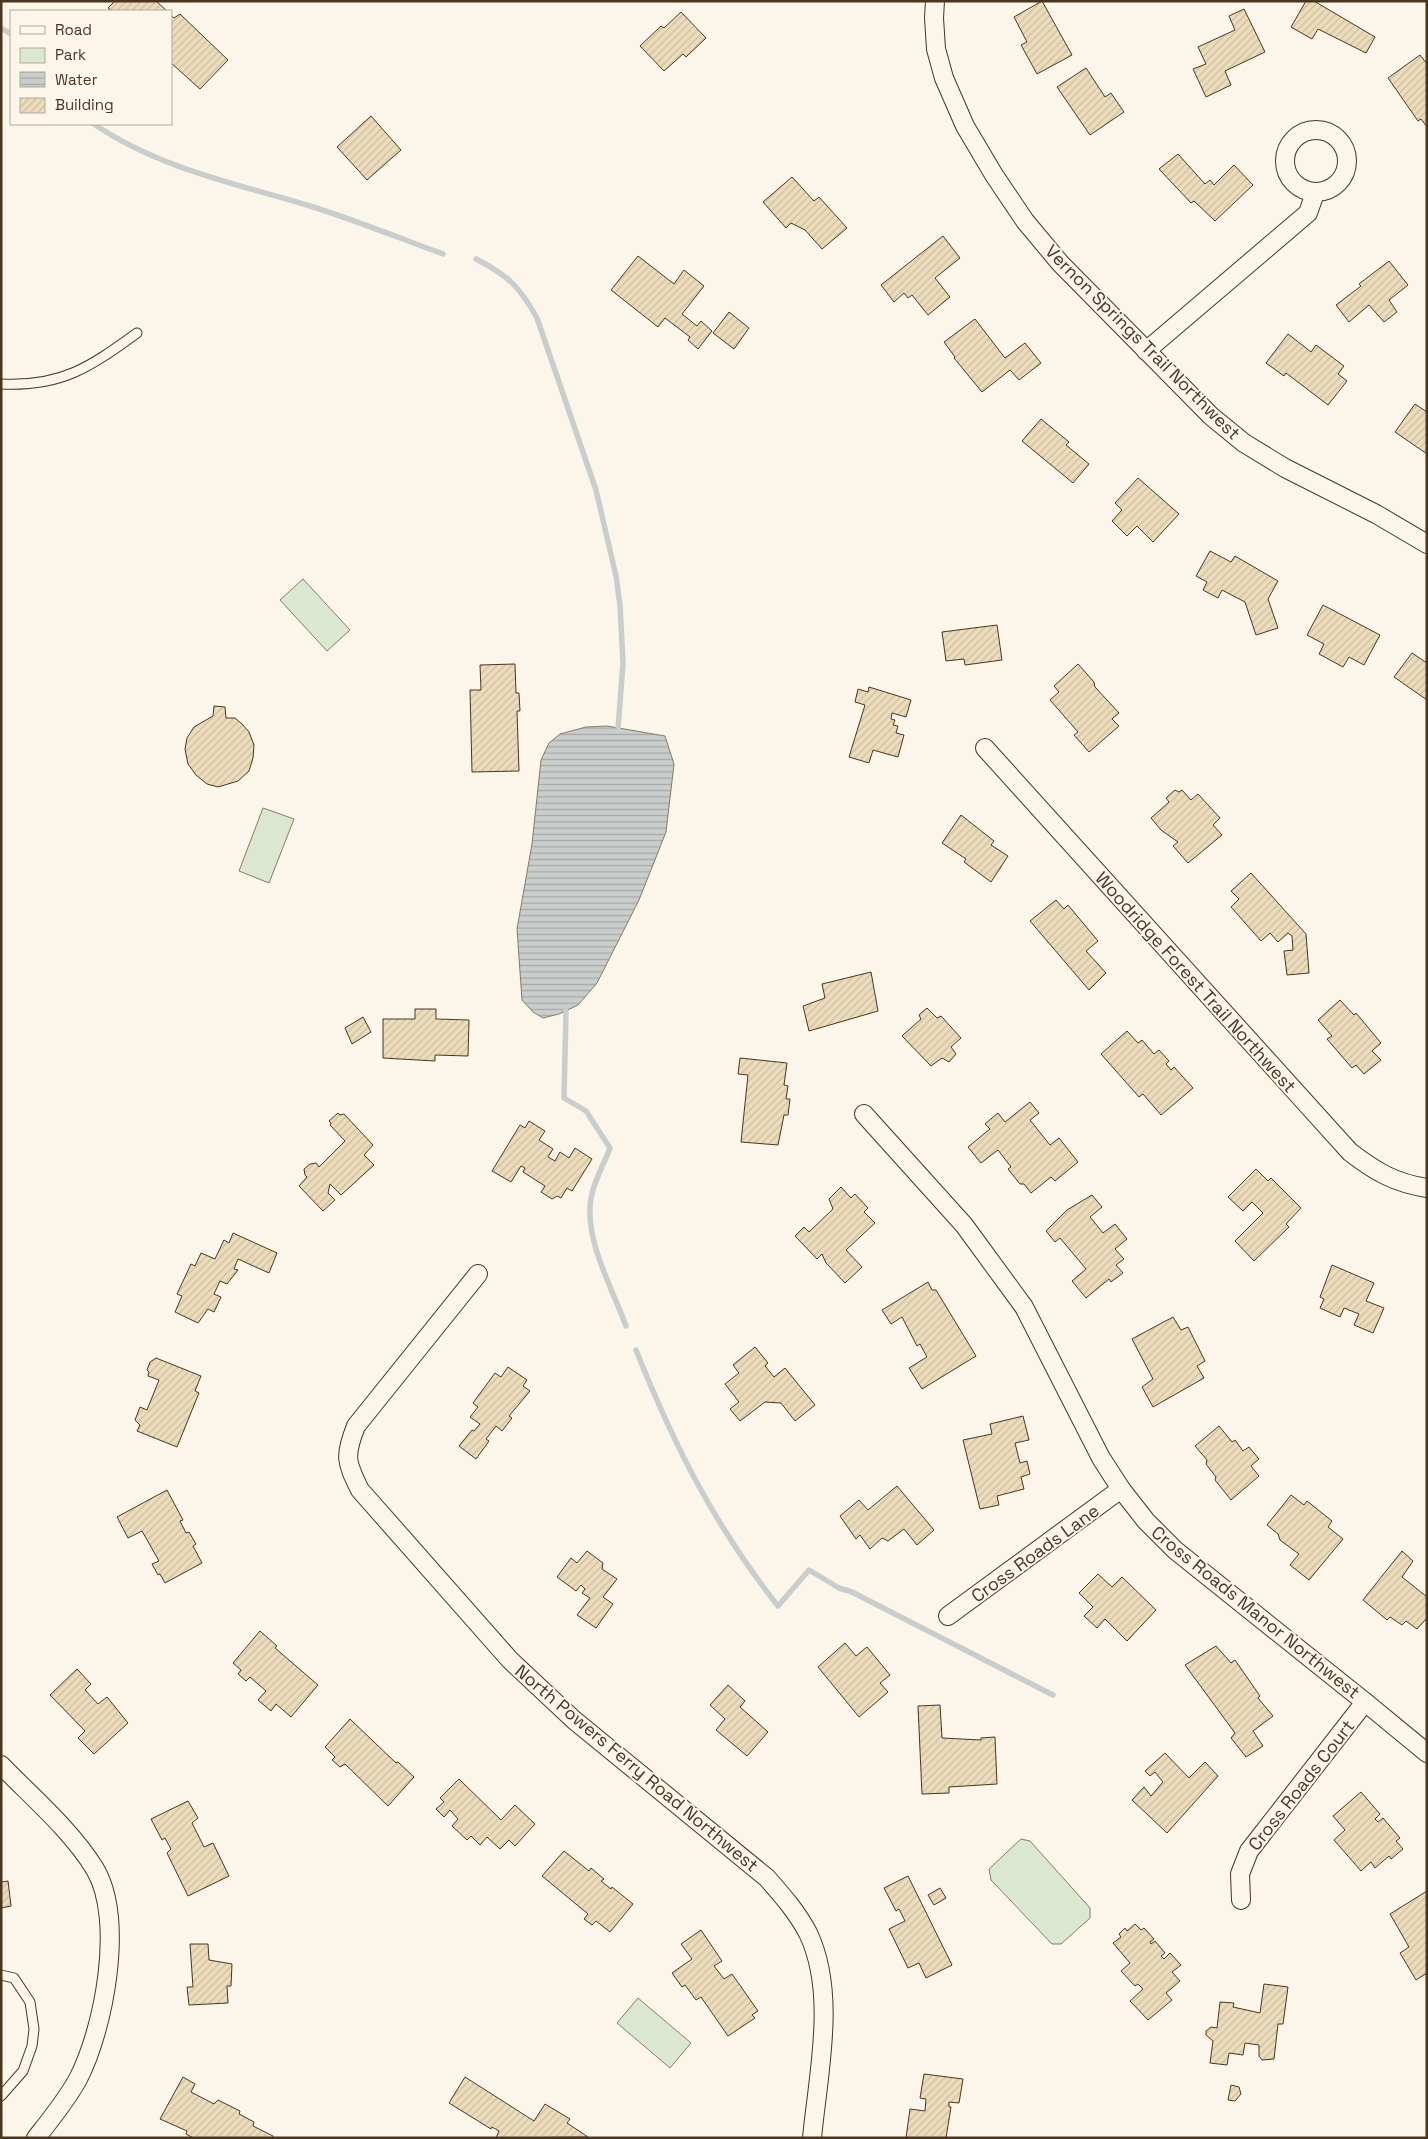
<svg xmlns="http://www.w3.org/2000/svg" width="1428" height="2139" font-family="'Space Grotesk',sans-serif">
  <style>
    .park { fill: #dce7d0; stroke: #887966 }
    .water { fill: url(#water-rules); stroke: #887966 }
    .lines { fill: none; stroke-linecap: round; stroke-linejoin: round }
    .stream { stroke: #c9cecd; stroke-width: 5.5 }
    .building { fill: url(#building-hatch); stroke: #4a3520 }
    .lane-casing { stroke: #4a3520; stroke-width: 11 }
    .street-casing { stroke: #4a3520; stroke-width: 20 }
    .lane { stroke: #fbf6e9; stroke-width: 9 }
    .street { stroke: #fbf6e9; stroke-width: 18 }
    .labels { text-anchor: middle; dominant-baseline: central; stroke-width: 4; stroke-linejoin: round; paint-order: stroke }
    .street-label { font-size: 18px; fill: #4a3520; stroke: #fbf6e9 }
  </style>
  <defs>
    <pattern id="water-rules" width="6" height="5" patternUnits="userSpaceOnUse" patternTransform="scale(1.25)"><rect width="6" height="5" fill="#c9cecd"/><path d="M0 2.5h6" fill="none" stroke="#a5a8a6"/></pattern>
    <pattern id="building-hatch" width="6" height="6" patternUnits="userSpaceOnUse" patternTransform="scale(1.25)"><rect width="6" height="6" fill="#ecdcbc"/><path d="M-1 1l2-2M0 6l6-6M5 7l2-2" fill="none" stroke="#ccbda1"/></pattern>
  </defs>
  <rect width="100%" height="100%" fill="#fbf6e9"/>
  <g class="park">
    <path d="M303 579 350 630 327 651 280 600Z"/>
    <path d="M263 808 294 819 269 883 239 871Z"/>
    <path d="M1021 1839 1030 1841 1090 1908V1918L1061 1944H1052L991 1880 989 1869Z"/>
    <path d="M638 1998 691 2043 670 2068 617 2023Z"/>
  </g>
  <path class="water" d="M607 726 665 736 674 764 666 832 639 900 597 983 578 1005 559 1014 543 1018 533 1012 522 1000 517 929 532 844 541 760 549 743 560 734 586 727Z"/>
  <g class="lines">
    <g class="stream">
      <path d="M1 28 11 34"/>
      <path d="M94 124C158 168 237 184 310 206 355 220 399 238 443 254"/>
      <path d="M476 259C509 276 519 286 537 318L596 490 616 576 620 605 623 663 618 729"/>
      <path d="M566 1011 564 1098 586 1111 610 1148C604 1164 594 1181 591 1198 584 1240 612 1287 626 1326"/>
      <path d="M636 1350C674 1445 714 1525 778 1606L809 1570 839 1588 852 1592 1053 1695"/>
    </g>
  </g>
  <g class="building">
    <path d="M115 1H156L167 11H112L108 8Z"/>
    <path d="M1042 1 1072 55 1037 74 1021 45 1027 42 1014 17Z"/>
    <path d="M1306 1H1314L1375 37 1366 53 1318 29 1312 39 1291 27Z"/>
    <path d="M1244 9 1265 52 1225 71 1231 85 1206 97 1193 69 1206 64 1198 47 1235 30 1229 16Z"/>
    <path d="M681 12 706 38 686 57 683 54 664 71 640 46 661 26 664 28Z"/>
    <path d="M180 14 228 60 200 89 171 63V15L174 18Z"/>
    <path d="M1420 55 1427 64V127L1421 119 1418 121 1388 78Z"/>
    <path d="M1086 68 1105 97 1111 93 1124 112 1090 135 1057 87Z"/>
    <path d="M371 116 401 150 367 180 337 147Z"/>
    <path d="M1178 154 1205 184 1210 180 1214 185 1234 165 1253 185 1215 221 1194 201 1191 203 1159 169Z"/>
    <path d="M792 177 814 201 819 197 847 228 822 249 805 230 791 223 786 228 763 202Z"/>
    <path d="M943 236 960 258 935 278 950 297 928 315 912 295 908 298 904 293 894 302 881 285Z"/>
    <path d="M638 256 674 284 684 270 704 286 682 314 697 326 701 321 712 331 698 349 688 340 690 337 665 318 658 327 611 290Z"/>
    <path d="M1389 261 1408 285 1389 300 1397 312 1384 322 1369 305 1349 322 1336 305 1361 286 1359 284Z"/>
    <path d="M729 312 749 328 734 349 713 333Z"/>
    <path d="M975 319 1005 358 1025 343 1041 363 1019 380 1010 370 982 392 954 358 955 357 944 342Z"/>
    <path d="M1288 334 1311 352 1316 345 1344 366 1338 374 1347 381 1328 405 1286 373 1284 376 1266 363Z"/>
    <path d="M1415 404 1427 412V454L1395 432Z"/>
    <path d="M1041 419 1069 442 1066 445 1089 464 1073 483 1022 441Z"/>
    <path d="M1138 478 1179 514 1153 542 1137 526 1127 536 1112 521 1122 510 1115 503Z"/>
    <path d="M1210 551 1231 562 1235 556 1278 581 1268 599 1278 628 1256 635 1245 602 1222 590 1218 598 1203 590 1207 582 1196 576Z"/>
    <path d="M1323 605 1380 635 1364 665 1349 657 1343 667 1319 654 1324 644 1307 635Z"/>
    <path d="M997 625 1002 660 965 665 964 659 946 661 942 632Z"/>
    <path d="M1412 653 1427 663V700L1394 677Z"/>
    <path d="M515 664 516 693H519L520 711H517L519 771 472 772 470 690H481L480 665Z"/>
    <path d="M1078 664 1094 682 1095 687 1119 713 1112 719 1119 726 1089 752 1074 735 1078 732 1050 700 1059 692 1054 686Z"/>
    <path d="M869 687 911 700 906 717 892 713 891 719 895 720 893 725 898 726 896 733 904 735 898 757 873 750 869 763 849 757 865 705 855 702 858 689 868 692Z"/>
    <path d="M214 706 225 707 226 718H235L242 724 249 732 254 745 253 758 249 771 238 781 218 787 207 784 196 775 188 764 185 749 187 738 194 727 213 716Z"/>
    <path d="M1175 790 1179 792 1182 790 1191 800 1198 794 1220 818 1213 825 1222 835 1188 863 1173 846 1178 842 1161 830 1151 818 1169 802 1166 798Z"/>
    <path d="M961 815 994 841 991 845 1008 856 991 882 964 862 966 859 942 843Z"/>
    <path d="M1251 873 1306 934 1309 973 1287 975 1284 951 1293 950 1292 936 1288 933 1278 942 1270 933 1261 941 1231 907 1239 899 1231 891Z"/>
    <path d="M1056 900 1064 909 1068 905 1098 941 1086 951 1106 973 1089 990 1030 921Z"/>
    <path d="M871 972 878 1011 809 1031 803 1006 825 998 822 984Z"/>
    <path d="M1340 1000 1354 1015 1356 1013 1381 1043 1372 1051 1381 1060 1364 1074 1356 1065 1352 1068 1327 1039 1332 1036 1318 1020Z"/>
    <path d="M927 1008 937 1018 941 1016 961 1038 951 1047 956 1054 949 1062 942 1058 931 1066 902 1036 921 1019 919 1015Z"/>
    <path d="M415 1009H436V1019L469 1020 468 1056 435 1055V1061L383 1058V1019H415Z"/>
    <path d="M363 1017 371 1032 352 1044 345 1028Z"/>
    <path d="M1127 1031 1138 1043 1142 1040 1154 1054 1159 1050 1169 1061 1166 1064 1171 1070 1174 1067 1193 1088 1161 1115 1143 1094 1139 1097 1101 1054Z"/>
    <path d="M740 1058 787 1063 784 1085 788 1086 786 1099H790L788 1115H784L778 1145 741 1142 748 1075 738 1074Z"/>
    <path d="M1030 1102 1039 1113 1030 1120 1050 1145 1059 1138 1078 1162 1055 1181 1051 1177 1031 1193 1024 1184H1020L1008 1169 1011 1167 998 1150 981 1163 968 1147 990 1129 985 1124 998 1113 1005 1122Z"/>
    <path d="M338 1113 340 1115 344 1114 373 1145 364 1155 374 1165 341 1195 330 1184 328 1193 335 1200 323 1211 299 1186 307 1177 305 1175 304 1169 310 1164 316 1163 319 1167 345 1141 330 1125 331 1123 329 1121Z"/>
    <path d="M529 1121 545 1131 539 1140 553 1149 548 1157 555 1161 560 1152 569 1158 575 1148 592 1159 572 1191 567 1188 561 1198 557 1196 552 1199 541 1192 545 1186 523 1172 525 1168 521 1166 511 1182 492 1171 520 1125 525 1128Z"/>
    <path d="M1256 1169 1268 1181 1271 1178 1301 1208 1286 1224 1289 1227 1254 1261 1235 1241 1263 1213 1252 1202 1243 1211 1228 1197Z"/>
    <path d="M841 1187 851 1198 855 1194 868 1208 864 1212 875 1223 846 1250 862 1267 845 1283 826 1263 822 1254 817 1259 795 1236 804 1227 809 1232 833 1209 829 1199Z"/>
    <path d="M1092 1195 1102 1207 1090 1217 1103 1233 1115 1224 1127 1239 1115 1249 1124 1259 1116 1265 1123 1273 1111 1282 1109 1279 1086 1298 1072 1281 1086 1269 1060 1238 1055 1242 1046 1231 1067 1210Z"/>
    <path d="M233 1233 277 1253 269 1273 238 1259 234 1269 238 1270 227 1284 220 1281 214 1294 221 1297 214 1312 208 1309 198 1323 175 1312 182 1296 177 1294 191 1264 195 1266 201 1253 215 1259 224 1240 229 1243Z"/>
    <path d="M1332 1265 1374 1283 1366 1301 1384 1308 1373 1333 1354 1325 1359 1314 1344 1308 1340 1317 1320 1308 1324 1299 1320 1297Z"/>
    <path d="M928 1282 932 1290H936L976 1356 922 1389 909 1368 927 1357 920 1344 917 1346 902 1317 891 1324 882 1310Z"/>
    <path d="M1173 1317 1181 1330 1188 1327 1205 1361 1197 1366 1204 1378 1153 1407 1142 1387 1153 1379 1132 1339Z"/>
    <path d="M755 1347 768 1363 765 1366 774 1377 785 1368 815 1405 795 1421 781 1403 765 1402 740 1421 730 1409 739 1402 725 1384 739 1373 733 1365Z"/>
    <path d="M156 1358 201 1376 195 1391 199 1393 177 1447 137 1431 140 1425 135 1420 140 1407 147 1410 159 1380 148 1376 149 1372 147 1370 150 1362Z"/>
    <path d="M508 1367 527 1380 523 1386 530 1391 509 1416 512 1418 502 1431 496 1426 486 1439 489 1441 476 1459 459 1446 472 1430 474 1431 480 1424 470 1417 478 1407 473 1403 495 1373 501 1377Z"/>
    <path d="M1023 1416 1029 1440 1015 1443 1020 1463 1027 1461 1030 1474 1021 1477 1024 1489 997 1496 999 1505 980 1509 963 1440 992 1434 990 1424Z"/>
    <path d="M1219 1426 1232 1442 1235 1440 1243 1451 1249 1447 1259 1459 1251 1466 1259 1476 1231 1500 1215 1480 1216 1477 1206 1464 1207 1460 1195 1446Z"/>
    <path d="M897 1486 934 1530 917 1545 904 1529 888 1541 882 1538 870 1549 860 1535 856 1539 840 1516 859 1500 868 1510Z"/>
    <path d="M167 1490 183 1520 180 1521 186 1533 189 1532 196 1544 193 1546 202 1563 165 1583 160 1574 158 1575 152 1564 159 1561 142 1531 128 1538 117 1517Z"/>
    <path d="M1291 1495 1304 1505 1307 1501 1332 1521 1328 1527 1343 1539 1309 1580 1290 1565 1299 1554 1280 1540 1278 1534 1267 1525Z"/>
    <path d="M587 1551 603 1563 602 1569 617 1579 603 1597 613 1604 596 1628 577 1615 590 1598 582 1593 585 1589 581 1585 576 1591 557 1577 571 1558 577 1563Z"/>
    <path d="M1402 1551 1413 1561 1402 1577 1427 1597V1618L1417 1629 1406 1621 1402 1625 1390 1617 1387 1620 1363 1600Z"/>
    <path d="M1098 1574 1112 1587 1122 1577 1156 1610 1127 1641 1105 1619 1097 1628 1084 1616 1093 1607 1079 1593Z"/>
    <path d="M260 1631 277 1646 275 1648 318 1685 291 1717 276 1704 271 1711 258 1700 266 1691 250 1677 246 1681 238 1674 241 1670 233 1663Z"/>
    <path d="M845 1643 856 1656 867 1647 890 1675 880 1683 888 1692 859 1717 818 1667Z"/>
    <path d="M1216 1646 1231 1663 1235 1660 1260 1696 1258 1698 1273 1716 1253 1731 1263 1746 1246 1757 1231 1738 1235 1733 1185 1665Z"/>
    <path d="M77 1669 91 1684 85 1690 98 1704 107 1697 128 1723 94 1754 78 1738 85 1731 50 1695Z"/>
    <path d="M728 1685 745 1701 740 1707 768 1732 747 1756 716 1730 725 1719 710 1705Z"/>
    <path d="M940 1705 942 1738 981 1740V1738L995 1737 997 1784 949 1787V1793L922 1794 918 1706Z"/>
    <path d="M350 1719 396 1763 398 1762 414 1777 388 1806 345 1764 340 1767 332 1760 335 1757 325 1747Z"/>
    <path d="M1165 1753 1189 1778 1205 1762 1218 1776 1167 1833 1132 1800 1144 1787 1151 1796 1163 1782 1155 1772 1150 1776 1145 1771Z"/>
    <path d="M459 1779 501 1820 515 1805 535 1824 515 1846 509 1840 500 1849 487 1837 480 1845 471 1836 467 1840 452 1826 458 1819 450 1810 444 1817 436 1809 444 1802 440 1798Z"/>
    <path d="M1361 1792 1380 1814 1375 1819 1378 1822 1383 1818 1400 1838 1396 1841 1403 1849 1391 1859 1389 1856 1375 1868 1371 1862 1361 1871 1334 1840 1345 1830 1333 1816Z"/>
    <path d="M188 1801 198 1818 192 1823 204 1847 213 1843 229 1876 188 1896 167 1853 171 1849 165 1838 162 1840 151 1819Z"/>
    <path d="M564 1851 589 1871 591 1868 604 1879 601 1881 611 1889 612 1887 633 1904 610 1932 596 1921 592 1925 584 1919 588 1914 542 1876Z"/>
    <path d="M908 1876 952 1965 926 1978 919 1963 908 1968 889 1929 905 1921 899 1909 896 1911 884 1888Z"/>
    <path d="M8 1881 11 1906 1 1908V1882Z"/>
    <path d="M940 1888 946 1898 934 1905 928 1895Z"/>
    <path d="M1427 1891V1973L1416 1980 1400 1953 1409 1947 1390 1914Z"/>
    <path d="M1135 1924 1141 1930 1144 1928 1154 1939 1150 1942 1151 1944 1155 1941 1165 1953 1161 1956 1164 1959 1170 1953 1181 1965 1172 1972 1180 1981 1166 1993 1172 2000 1148 2020 1130 2001 1143 1989 1138 1984 1135 1986 1121 1971 1130 1963 1113 1943 1121 1937 1119 1934 1125 1928 1127 1931Z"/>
    <path d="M701 1930 722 1961 714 1966 724 1979 732 1974 758 2011 752 2015 755 2018 728 2036 701 1997 696 2000 685 1985 682 1987 672 1973 692 1959 681 1944Z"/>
    <path d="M190 1944H208L209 1960 232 1964 231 1986H227L228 2003 189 2005 187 1987H193Z"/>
    <path d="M1264 1984 1288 1987 1283 2024H1278L1274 2059 1262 2060 1259 2056V2045L1245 2043 1243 2055 1229 2053 1227 2065 1210 2063 1213 2041 1206 2035V2031L1211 2027 1217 2028 1220 2002 1234 2003 1233 2007 1260 2013Z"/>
    <path d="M924 2074 963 2079 959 2103 949 2102V2107H951L946 2138H906L910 2109 925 2111 926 2099 920 2098Z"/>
    <path d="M183 2077 195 2084 191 2092 214 2104 218 2100 240 2111 239 2114 254 2122 253 2126 273 2136 272 2138H193L186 2134 187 2131 160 2119Z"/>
    <path d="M465 2077 534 2121 545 2104 570 2119 567 2123 588 2137 496 2138 499 2131 492 2127 491 2129 449 2103Z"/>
    <path d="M1231 2085 1239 2087 1241 2094 1235 2101 1228 2100Z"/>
  </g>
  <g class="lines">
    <g class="lane-casing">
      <g id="lane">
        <path d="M1 384C62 387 90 367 137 333"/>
        <path d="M1 1975 14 1978 30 2002 34 2029 32 2046 23 2071 1 2096"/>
      </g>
    </g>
    <g class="street-casing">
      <g id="street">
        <path d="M935 1 934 18 936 49 944 78 965 126 994 175 1025 221 1060 263 1211 416 1244 443 1285 468 1376 514 1427 544"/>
        <circle cx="1316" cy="161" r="31"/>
        <path d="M1146 351 1308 213 1315 193"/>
        <path d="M985 748 1350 1152C1376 1172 1395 1183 1427 1188"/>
        <path d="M864 1114 964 1225 1024 1307 1101 1458 1121 1489 1146 1521 1175 1550 1365 1702 1427 1753"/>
        <path d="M478 1274 356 1426C344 1456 346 1462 360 1490L510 1660 574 1720 767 1878C782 1895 797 1912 808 1933 837 1993 818 2074 812 2138"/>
        <path d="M948 1616 1121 1489"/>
        <path d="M1 1765C32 1797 72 1831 95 1869 125 1920 104 2029 78 2079 66 2101 51 2119 36 2138"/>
        <path d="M1241 1900 1240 1874 1249 1851 1365 1702"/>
      </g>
    </g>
    <use href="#lane" class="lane"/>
    <use href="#street" class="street"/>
  </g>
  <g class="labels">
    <g class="street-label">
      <text transform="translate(1143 342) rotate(45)">Vernon Springs Trail Northwest</text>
      <text transform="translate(1196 982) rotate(48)">Woodridge Forest Trail Northwest</text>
      <text transform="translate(1035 1553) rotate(-36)">Cross Roads Lane</text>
      <text transform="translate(1256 1612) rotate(39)">Cross Roads Manor Northwest</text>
      <text transform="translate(637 1768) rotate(40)">North Powers Ferry Road Northwest</text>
      <text transform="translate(1301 1785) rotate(-52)">Cross Roads Court</text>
    </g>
  </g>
  <rect width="1428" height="2139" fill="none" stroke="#4a3520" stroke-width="5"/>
  <rect x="10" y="10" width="162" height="115" fill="#fbf6e9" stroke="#b4a999"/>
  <rect x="20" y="26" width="25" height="8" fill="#fbf6e9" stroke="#b4a999"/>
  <text x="55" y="35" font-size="15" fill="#4a3520">Road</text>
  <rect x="20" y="48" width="25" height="15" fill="#dce7d0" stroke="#b4a999"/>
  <text x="55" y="60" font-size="15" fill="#4a3520">Park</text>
  <rect x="20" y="72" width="25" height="15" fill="url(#water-rules)" stroke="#b4a999"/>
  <text x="55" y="85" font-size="15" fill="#4a3520">Water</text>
  <rect x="20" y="98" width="25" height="15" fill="url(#building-hatch)" stroke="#b4a999"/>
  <text x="55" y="110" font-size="15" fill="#4a3520">Building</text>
</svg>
